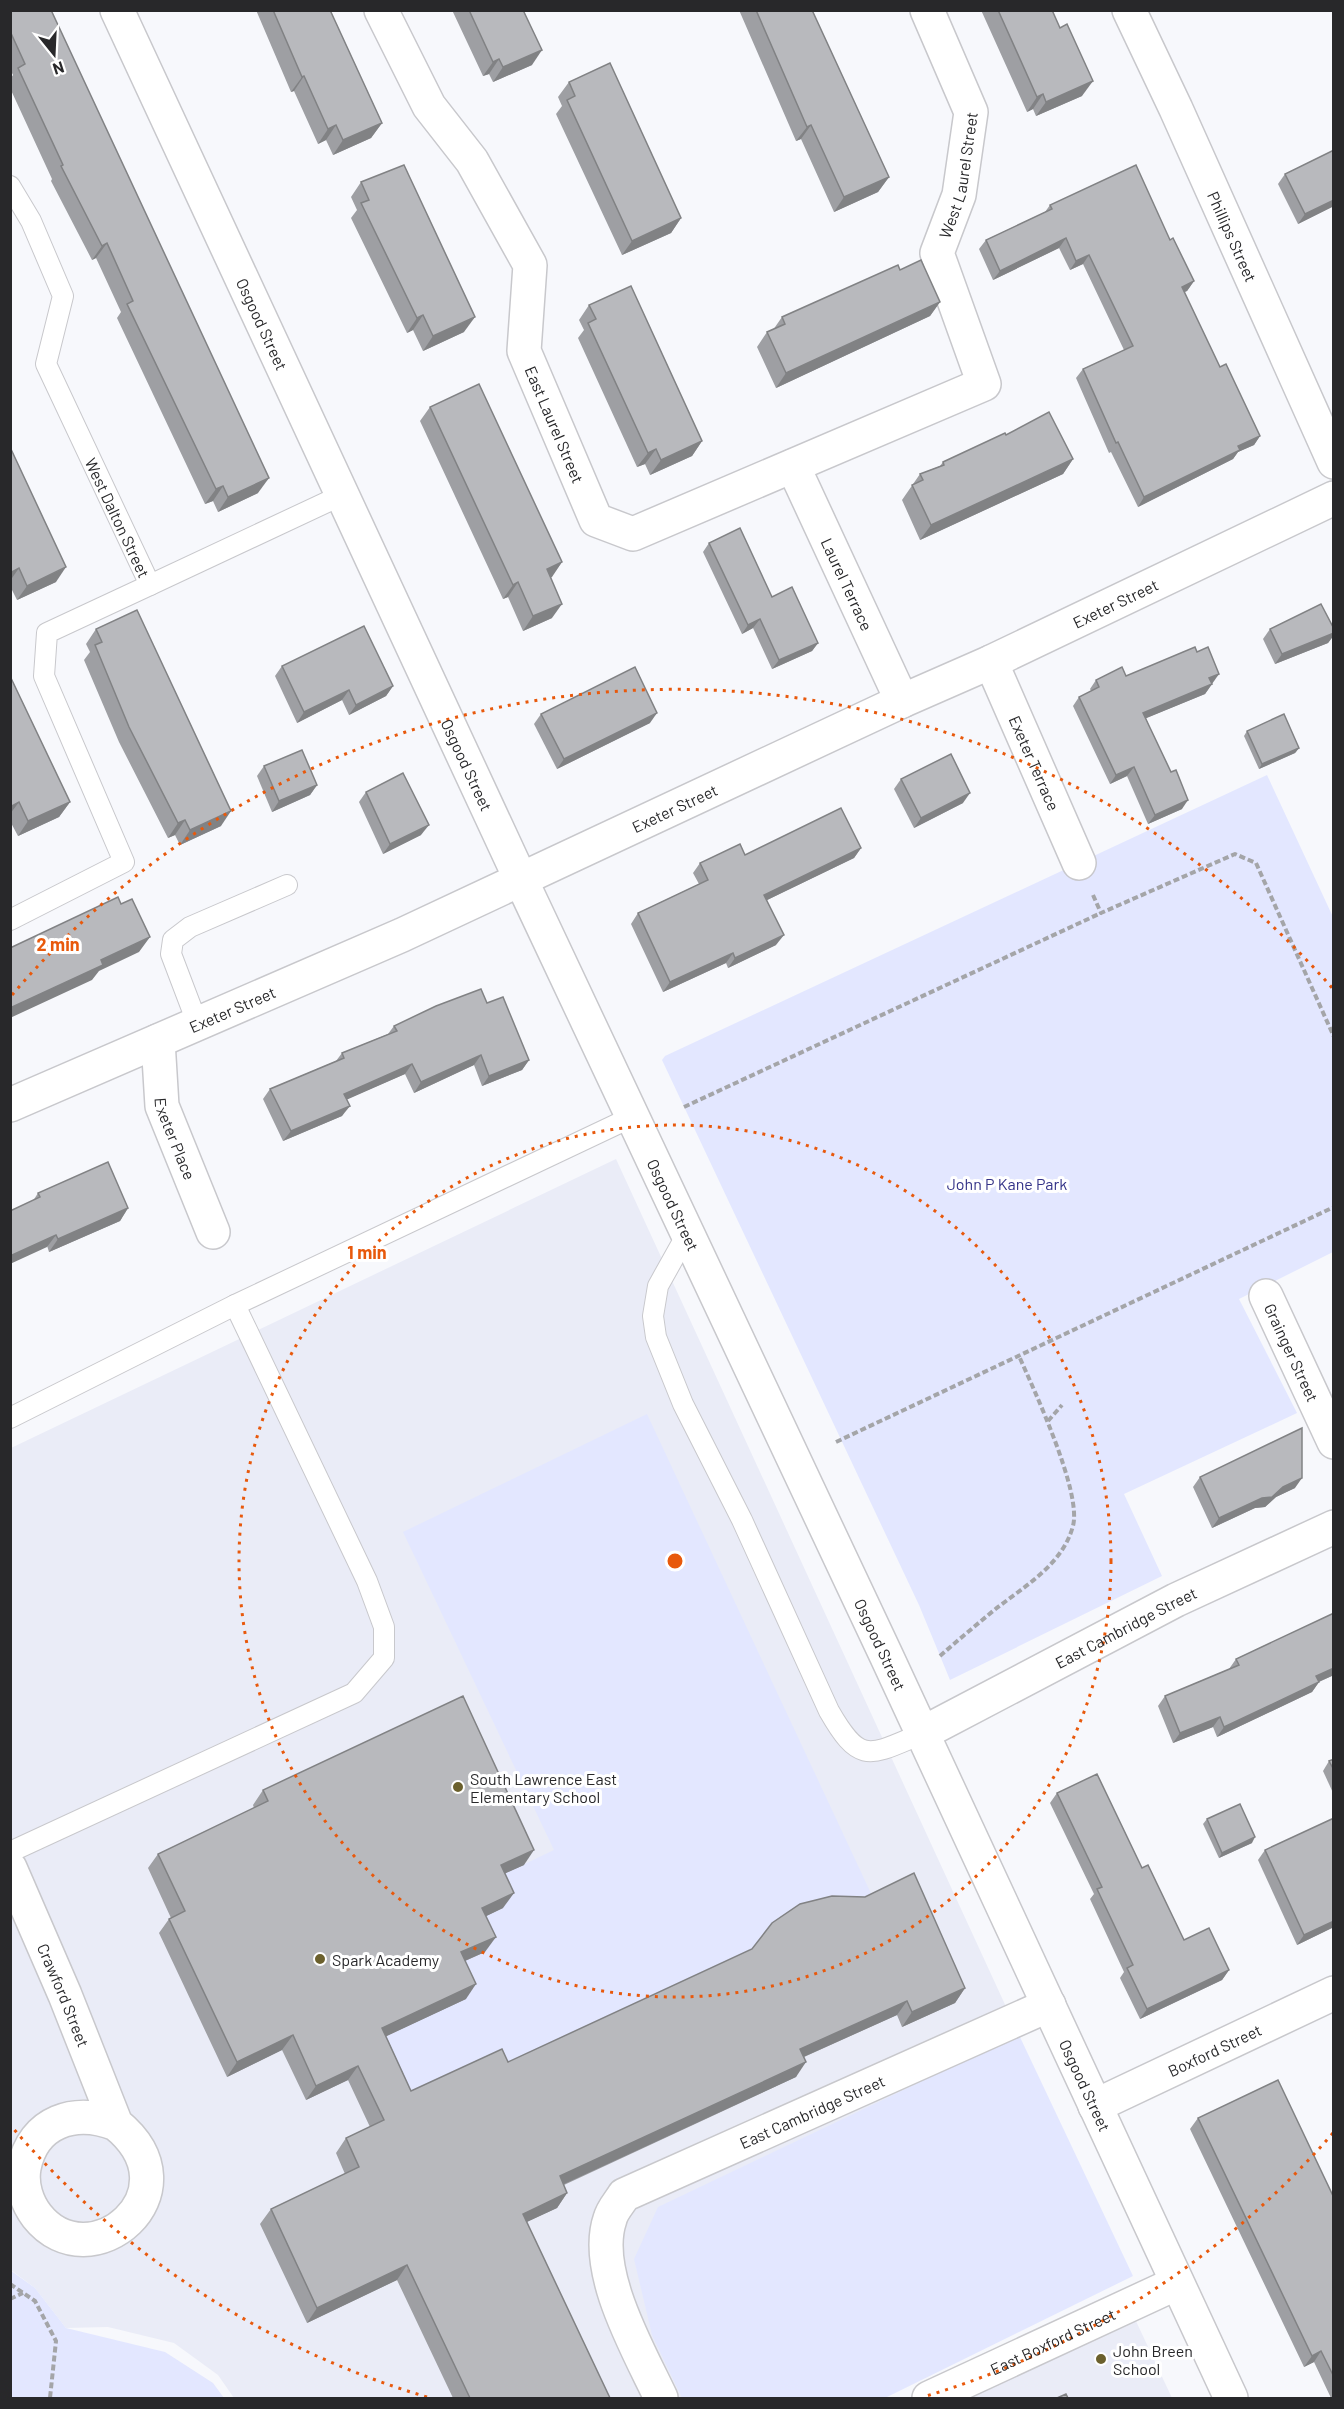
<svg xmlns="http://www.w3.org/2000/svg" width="1344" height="2409" font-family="Barlow,sans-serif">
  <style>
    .built { fill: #eaecf7 }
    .green { fill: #e3e7ff }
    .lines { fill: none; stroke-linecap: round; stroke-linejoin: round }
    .service-casing { stroke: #c8c8cc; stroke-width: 22 }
    .minor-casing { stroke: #c8c8cc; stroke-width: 36 }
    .path { stroke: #a4a5a8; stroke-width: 4; stroke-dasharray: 6 3; stroke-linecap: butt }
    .service { stroke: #fff; stroke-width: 20 }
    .minor { stroke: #fff; stroke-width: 33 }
    .wall { fill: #9e9fa3 }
    .shaded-wall { fill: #818284 }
    .building { fill: #b8b9bd; stroke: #818284; stroke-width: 1.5 }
    .ring { fill: none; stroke: #e8590c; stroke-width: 3; stroke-dasharray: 3 6 }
    .poi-dot { fill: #6b602d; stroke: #fff; stroke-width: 2 }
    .labels { text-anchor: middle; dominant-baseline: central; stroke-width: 6; stroke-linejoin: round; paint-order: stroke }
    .street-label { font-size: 16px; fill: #28282a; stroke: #fff }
    .park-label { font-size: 16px; fill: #343388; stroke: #fff }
    .poi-label { font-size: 16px; fill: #28282a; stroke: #fff; text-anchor: start }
    .centre { fill: #e8590c; stroke: #fff; stroke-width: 3 }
    .ring-label { font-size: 18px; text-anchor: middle; font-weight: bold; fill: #e8590c; stroke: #fff; stroke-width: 6; stroke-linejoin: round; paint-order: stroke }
  </style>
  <rect width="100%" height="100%" fill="#f7f8fc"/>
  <g class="built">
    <path d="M616 1159 1019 2035 682 2398H234L218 2375 174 2343 108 2327 66 2328 35 2288 11 2270V1448Z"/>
    <path d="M1135 2319 1172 2398H963Z"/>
  </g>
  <g class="green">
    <path d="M1267 775 1333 917V1252L1239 1299 1297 1413 1124 1494 1162 1576 950 1680 919 1605 662 1060 665 1056Z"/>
    <path d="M647 1414 875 1902 762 1937 742 1964 498 2077 401 2106 372 2043 465 1999 451 1967 491 1880 554 1850 403 1532Z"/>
    <path d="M1019 2035 1133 2276 885 2398H682L652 2335 634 2259 658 2207Z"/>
    <path d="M10 2270 35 2288 66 2328 165 2352 213 2383 224 2398H11Z"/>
  </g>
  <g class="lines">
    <g class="service-casing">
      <g id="service">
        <path id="s1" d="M10 186 31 221 63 296 46 364 150 585 47 633 44 676 124 862 10 920"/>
        <path d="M150 585 342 495"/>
        <path d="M198 1025 171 954 173 940 190 927 287 885"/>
        <path d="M687 1234 658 1286 653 1316 656 1337 683 1404 742 1520 829 1711C860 1765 869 1756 921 1734"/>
        <path d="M10 1418 235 1305 632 1117"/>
        <path d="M10 1852 354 1693 384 1658V1627L367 1581 235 1305"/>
      </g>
    </g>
    <g class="minor-casing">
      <g id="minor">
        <path id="s2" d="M117 10 521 880 886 1655 1231 2398"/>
        <path id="s3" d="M381 10 429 106 472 161 530 265 524 351 596 520 633 534 984 384 937 253 959 195 971 112 927 10"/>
        <path id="s4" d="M1129 10 1176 109 1334 462"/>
        <path id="s5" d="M793 466 902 701"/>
        <path id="s6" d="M991 662 1079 863"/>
        <path id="s7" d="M158 1041 162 1106 213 1232"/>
        <path id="s8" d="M10 1105 402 935 902 701 991 662 1334 498"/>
        <path id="s9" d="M1266 1296 1334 1442"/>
        <path id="s10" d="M921 1734 1176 1600 1334 1527"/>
        <path id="s11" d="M10 1868 65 1995 116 2124C200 2192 90 2283 37 2216 27 2203 21 2185 24 2168 33 2121 75 2108 116 2124"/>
        <path id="s12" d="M1095 2106 1334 1993"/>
        <path id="s13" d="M661 2398C639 2351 592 2271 610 2219 612 2210 620 2202 624 2195L1049 2005"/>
        <path id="s14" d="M929 2398 1177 2283"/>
      </g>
    </g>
    <g class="path">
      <path d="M1093 895 1101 913 1235 854 1256 863 1334 1037"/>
      <path d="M684 1107 1101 913"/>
      <path d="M1048 1421 1062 1405"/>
      <path d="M836 1442 1334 1207"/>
      <path d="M940 1656C957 1641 975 1626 993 1611 1023 1587 1062 1566 1073 1526 1082 1492 1034 1390 1019 1356"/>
      <path d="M10 2284 35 2301 56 2341 50 2398"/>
      <path d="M10 2299 23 2293"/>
    </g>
    <use href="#service" class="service"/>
    <use href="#minor" class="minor"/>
  </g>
  <g class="wall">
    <path d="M10 10 258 493 218 512 213 501 205 504 117 318 121 312 96 258 92 260 51 181 52 179 10 88V79L13 75 10 69Z"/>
    <path d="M256 10H330L382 123 371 138 333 155 326 140 318 144 294 91 291 92Z"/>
    <path d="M452 10H523L532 65 493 82 489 74 483 76Z"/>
    <path d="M739 10H812L889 177 878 192 834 212 801 139 796 141Z"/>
    <path d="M981 10H1052L1082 96 1036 116 1033 109 1027 112Z"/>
    <path d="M569 82 681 218 671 233 622 255 556 114 562 106 558 97Z"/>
    <path d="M1334 150V206L1298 224 1278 184 1285 174Z"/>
    <path d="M361 182 464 332 423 351 413 330 407 333 351 218 357 210 351 197Z"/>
    <path d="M1050 205 1170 240 1194 281 1187 291 1184 292 1220 367 1260 436 1254 445 1238 452 1233 459 1138 507 1111 452 1109 453 1076 378 1083 369 1124 350 1083 264 1070 270 1059 248 993 280 979 249 986 240 1045 212Z"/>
    <path d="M940 302 930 316 776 388 757 347 767 332 773 330 782 317Z"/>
    <path d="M589 305 702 441 692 456 650 475 645 464 637 467 578 338 584 330 579 320Z"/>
    <path d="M430 407 562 562 551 577 552 618 523 631 508 597 503 599 420 421Z"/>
    <path d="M1006 435 1073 459 1063 474 920 540 902 500 920 474 940 466 943 462Z"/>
    <path d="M10 447 56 582 17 600 10 586Z"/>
    <path d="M709 543 772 597 818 643 812 651 772 669 753 628 742 634 703 552Z"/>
    <path d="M96 629 221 826 180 845 175 835 168 838 119 742 84 660 90 652 86 644Z"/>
    <path d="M1270 629H1334V635L1328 643 1275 664 1263 639Z"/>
    <path d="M282 666 393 686 386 696 349 715 342 700 297 723 275 676Z"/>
    <path d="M10 676 70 802 59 817 18 836 10 821Z"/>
    <path d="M1096 680 1212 684 1205 694 1146 718 1182 809 1148 824 1127 776 1110 784 1073 706 1079 697 1091 691 1090 689Z"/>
    <path d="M541 714 650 723 557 769 534 724Z"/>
    <path d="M1247 731 1299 748 1295 753 1259 769 1244 736Z"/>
    <path d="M264 766 317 785 310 795 272 812 257 776Z"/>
    <path d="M901 779 963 803 914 828 894 789Z"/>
    <path d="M366 792 421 835 383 854 359 802Z"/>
    <path d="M861 848 854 858 767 900 776 945 728 968 726 963 663 992 631 924 638 913 699 884 693 873 700 863 745 855Z"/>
    <path d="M487 1003 529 1060 522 1070 482 1086 474 1065 414 1093 405 1074 347 1099 342 1116 283 1141 263 1099 270 1089 336 1061 342 1053 388 1034 394 1026Z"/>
    <path d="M38 1193 128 1208 120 1221 49 1252 33 1201Z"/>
    <path d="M1200 1477 1295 1488 1276 1497 1265 1507 1255 1508 1212 1528 1193 1487Z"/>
    <path d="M1334 1613V1675L1319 1682 1312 1692 1217 1737 1213 1727 1173 1743 1158 1706 1165 1696 1229 1669 1236 1659Z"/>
    <path d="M1334 1759V1795L1323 1771 1329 1761Z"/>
    <path d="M263 1790 524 1865 505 1873 503 1908 486 1916 485 1952 465 1961 466 1999 386 2036 411 2091 508 2062 965 1988 955 2003 902 2027 897 2015 804 2057 796 2077 564 2185 567 2193 557 2208 526 2222 610 2398H453L397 2280 307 2323 260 2224 271 2209 345 2174 336 2153 346 2138 370 2127 348 2080 306 2100 282 2050 227 2077 159 1933 169 1919 171 1918 148 1868 158 1854 254 1808 253 1805Z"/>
    <path d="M1057 1793 1142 1868 1184 1940 1229 1970 1222 1980 1140 2019 1120 1978 1124 1972 1090 1899 1094 1894 1050 1803Z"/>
    <path d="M1334 1818V1927L1297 1945 1258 1860 1265 1850Z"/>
    <path d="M1207 1819 1252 1843 1219 1858 1203 1824Z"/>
    <path d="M1198 2118 1334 2198V2398H1331L1314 2362 1304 2367 1190 2129Z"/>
  </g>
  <g class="shaded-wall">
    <path d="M542 50 532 65 493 82 503 67Z"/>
    <path d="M499 59 489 74 483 76 493 62Z"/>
    <path d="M304 76 294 91 291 92 302 77Z"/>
    <path d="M1093 81 1082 96 1036 116 1046 102Z"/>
    <path d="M1043 94 1033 109 1027 112 1037 97Z"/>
    <path d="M382 123 371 138 333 155 343 140Z"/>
    <path d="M336 125 326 140 318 144 328 129Z"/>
    <path d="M811 125 801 139 796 141 807 127Z"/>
    <path d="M889 177 878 192 834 212 844 197Z"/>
    <path d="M1334 200V206L1298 224 1305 214Z"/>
    <path d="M681 218 671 233 622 255 632 241Z"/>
    <path d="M1066 238 1059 248 993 280 1000 271Z"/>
    <path d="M107 243 96 258 92 260 102 246Z"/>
    <path d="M1089 255 1083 264 1070 270 1076 261Z"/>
    <path d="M1194 281 1187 291 1175 296 1182 287Z"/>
    <path d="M940 302 930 316 776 388 786 373Z"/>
    <path d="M423 315 413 330 407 333 417 318Z"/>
    <path d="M475 317 464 332 423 351 433 336Z"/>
    <path d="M1260 436 1254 445 1238 452 1233 459 1138 507 1144 497 1238 446Z"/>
    <path d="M702 441 692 456 650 475 661 460Z"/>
    <path d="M656 449 645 464 637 467 648 453Z"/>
    <path d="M1073 459 1063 474 920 540 931 525Z"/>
    <path d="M269 478 258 493 218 512 228 497Z"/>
    <path d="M223 486 213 501 205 504 216 489Z"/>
    <path d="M562 562 552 577 537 584 547 569Z"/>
    <path d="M66 567 56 582 17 600 27 586Z"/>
    <path d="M19 568 10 581V574L12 572Z"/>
    <path d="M518 582 508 597 503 599 513 585Z"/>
    <path d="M562 604 552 618 523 631 533 616Z"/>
    <path d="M760 619 753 628 742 634 748 625Z"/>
    <path d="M1334 633V635L1328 643 1275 664 1282 654Z"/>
    <path d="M818 643 812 651 772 669 779 660Z"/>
    <path d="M1219 674 1212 684 1203 687 1209 678Z"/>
    <path d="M1212 684 1205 694 1137 722 1143 713Z"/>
    <path d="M393 686 386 696 349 715 356 705Z"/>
    <path d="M349 690 342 700 297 723 304 712Z"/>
    <path d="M657 713 650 723 557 769 564 759Z"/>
    <path d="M1299 748 1295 753 1259 769 1262 764Z"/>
    <path d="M1134 767 1127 776 1110 784 1116 775Z"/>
    <path d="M317 785 310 795 272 812 279 801Z"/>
    <path d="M970 793 963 803 914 828 921 818Z"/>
    <path d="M1188 800 1182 809 1148 824 1155 815Z"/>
    <path d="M19 802 10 814V807L12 806Z"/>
    <path d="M70 802 59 817 18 836 28 821Z"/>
    <path d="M231 811 221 826 180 845 190 830Z"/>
    <path d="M185 820 175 835 168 838 178 823Z"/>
    <path d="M429 825 421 835 383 854 390 844Z"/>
    <path d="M861 848 854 858 757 905 764 895Z"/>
    <path d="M784 935 776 945 728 968 735 958Z"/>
    <path d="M150 937 139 952 99 971 92 980 10 1018V1008L101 960Z"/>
    <path d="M733 953 726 963 663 992 670 982Z"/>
    <path d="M481 1055 474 1065 414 1093 421 1082Z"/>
    <path d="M529 1060 522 1070 482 1086 489 1076Z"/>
    <path d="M412 1064 405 1074 337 1104 344 1094Z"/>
    <path d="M350 1106 342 1116 283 1141 291 1131Z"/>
    <path d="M128 1208 120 1221 49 1252 58 1239Z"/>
    <path d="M56 1235 47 1247 10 1264V1256Z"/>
    <path d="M1302 1478 1295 1488 1276 1497 1265 1507 1255 1508 1212 1528 1219 1518Z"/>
    <path d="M1334 1668V1675L1309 1686 1316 1676Z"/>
    <path d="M1319 1682 1312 1692 1217 1737 1224 1727Z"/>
    <path d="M1220 1717 1213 1727 1173 1743 1180 1733Z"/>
    <path d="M1255 1837 1252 1843 1219 1858 1222 1853Z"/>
    <path d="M534 1850 524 1865 491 1880 501 1865Z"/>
    <path d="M514 1893 503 1908 472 1923 482 1908Z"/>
    <path d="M1334 1921V1927L1297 1945 1304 1935Z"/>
    <path d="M496 1937 485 1952 451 1967 461 1952Z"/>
    <path d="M1229 1970 1222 1980 1140 2019 1147 2009Z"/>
    <path d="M476 1984 466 1999 372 2043 382 2028Z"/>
    <path d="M965 1988 955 2003 902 2027 912 2012Z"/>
    <path d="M907 2001 897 2015 790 2063 800 2049Z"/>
    <path d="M293 2035 282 2050 227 2077 237 2062Z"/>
    <path d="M806 2062 796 2077 549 2191 560 2176Z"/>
    <path d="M358 2066 348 2080 306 2100 316 2086Z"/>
    <path d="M567 2193 557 2208 512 2229 523 2214Z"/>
    <path d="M407 2265 397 2280 307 2323 317 2308Z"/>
    <path d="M1321 2351 1314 2362 1304 2367 1312 2356Z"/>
  </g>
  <g class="building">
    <path d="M10 10H51L269 478 228 497 223 486 216 489 127 304 133 301 107 243 102 246 61 166 63 165 18 68 25 64 10 31Z"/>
    <path d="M273 10H330L382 123 343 140 336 125 328 129 304 76 302 77Z"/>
    <path d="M469 10H523L542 50 503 67 499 59 493 62Z"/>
    <path d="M756 10H812L889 177 844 197 811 125 807 127Z"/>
    <path d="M998 10H1052L1060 28 1067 24 1093 81 1046 102 1043 94 1037 97Z"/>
    <path d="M610 63 681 218 632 241 567 100 575 96 569 82Z"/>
    <path d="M1334 150V200L1305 214 1285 174Z"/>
    <path d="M404 165 475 317 433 336 423 315 417 318 361 203 369 200 361 182Z"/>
    <path d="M1136 165 1170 240 1173 238 1194 281 1182 287 1220 367 1226 364 1260 436 1238 446 1240 450 1144 497 1118 442 1116 443 1083 369 1133 346 1089 255 1076 261 1066 238 1000 271 986 240 1052 209 1050 205Z"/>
    <path d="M921 260 940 302 786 373 767 332 785 324 782 317 898 265 900 270Z"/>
    <path d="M631 286 702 441 661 460 656 449 648 453 588 323 596 319 589 305Z"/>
    <path d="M479 384 562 562 547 569 562 604 533 616 518 582 513 585 430 407Z"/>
    <path d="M1049 412 1073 459 931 525 912 485 923 480 920 474 944 465 943 462 1005 433 1006 435Z"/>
    <path d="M10 447 66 567 27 586 19 568 12 572 10 569Z"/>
    <path d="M740 528 772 597 792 587 818 643 779 660 760 619 748 625 709 543Z"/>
    <path d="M1321 604 1334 629V633L1282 654 1270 629Z"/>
    <path d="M137 610 231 811 190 830 185 820 178 823 129 727 95 645 102 642 96 629Z"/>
    <path d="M364 626 393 686 356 705 349 690 304 712 282 666Z"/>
    <path d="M1195 647 1197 652 1208 647 1219 674 1209 678 1212 684 1143 713 1171 772 1176 770 1188 800 1155 815 1134 767 1116 775 1079 697 1099 687 1096 680 1122 667 1126 676Z"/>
    <path d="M635 667 657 713 564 759 541 714Z"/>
    <path d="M10 676 70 802 28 821 19 802 12 806 10 803Z"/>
    <path d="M1284 714 1299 748 1262 764 1247 731Z"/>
    <path d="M302 750 317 785 279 801 264 766Z"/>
    <path d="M951 754 970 793 921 818 901 779Z"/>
    <path d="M403 773 429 825 390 844 366 792Z"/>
    <path d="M841 808 861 848 764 895 784 935 735 958 733 953 670 982 638 913 708 880 700 863 740 844 745 855Z"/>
    <path d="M118 897 121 904 132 899 150 937 101 960 103 965 10 1008V948Z"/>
    <path d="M481 989 487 1003 503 997 529 1060 489 1076 481 1055 421 1082 412 1064 344 1094 350 1106 291 1131 270 1089 344 1058 342 1053 397 1031 394 1026 436 1006Z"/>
    <path d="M108 1162 128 1208 58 1239 56 1235 10 1256V1211L40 1197 38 1193Z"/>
    <path d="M1302 1428V1478L1283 1487 1272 1497 1262 1498 1219 1518 1200 1477Z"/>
    <path d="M1334 1613V1668L1316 1676 1319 1682 1224 1727 1220 1717 1180 1733 1165 1696 1239 1665 1236 1659Z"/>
    <path d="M463 1696 534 1850 501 1865 514 1893 482 1908 496 1937 461 1952 476 1984 382 2028 411 2091 502 2049 508 2062 752 1949 772 1923 800 1904 832 1896 865 1897 914 1873 965 1988 912 2012 907 2001 800 2049 806 2062 560 2176 567 2193 523 2214 610 2398H470L407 2265 317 2308 271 2209 359 2167 346 2138 384 2120 358 2066 316 2086 293 2035 237 2062 169 1919 185 1911 158 1854 268 1801 263 1790Z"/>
    <path d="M1334 1759V1770L1329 1761Z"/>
    <path d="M1097 1774 1142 1868 1148 1865 1184 1940 1209 1928 1229 1970 1147 2009 1127 1968 1133 1965 1097 1889 1102 1887 1057 1793Z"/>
    <path d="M1240 1804 1255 1837 1222 1853 1207 1819Z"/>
    <path d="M1334 1818V1921L1304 1935 1265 1850Z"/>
    <path d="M1278 2080 1334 2198V2377L1321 2351 1312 2356 1198 2118Z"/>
    <path d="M1066 2394 1068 2398H1057Z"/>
  </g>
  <g class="ring">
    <circle cx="675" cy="1561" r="436"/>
    <path d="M1333 2133A872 872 0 0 1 923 2397M427 2397A872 872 0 0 1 12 2127M12 995A872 872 0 0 1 1333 989"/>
  </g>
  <g class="poi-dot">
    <circle cx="458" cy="1787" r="6"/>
    <circle cx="320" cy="1959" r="6"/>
    <circle cx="1101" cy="2359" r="6"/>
  </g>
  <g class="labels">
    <g class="street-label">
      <text stroke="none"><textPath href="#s3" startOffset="1208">West Laurel Street</textPath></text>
      <text stroke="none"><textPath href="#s4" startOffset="249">Phillips Street</textPath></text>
      <text stroke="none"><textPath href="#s2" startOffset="346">Osgood Street</textPath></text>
      <text stroke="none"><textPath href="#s3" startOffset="462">East Laurel Street</textPath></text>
      <text stroke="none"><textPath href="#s1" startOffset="362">West Dalton Street</textPath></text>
      <text stroke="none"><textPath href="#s5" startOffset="130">Laurel Terrace</textPath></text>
      <text stroke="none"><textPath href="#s8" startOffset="1214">Exeter Street</textPath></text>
      <text stroke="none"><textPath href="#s6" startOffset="110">Exeter Terrace</textPath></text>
      <text stroke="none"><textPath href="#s2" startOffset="832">Osgood Street</textPath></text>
      <text stroke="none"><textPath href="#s8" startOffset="728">Exeter Street</textPath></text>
      <text stroke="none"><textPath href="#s8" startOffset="242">Exeter Street</textPath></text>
      <text stroke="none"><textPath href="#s7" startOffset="100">Exeter Place</textPath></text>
      <text stroke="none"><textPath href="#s2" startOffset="1318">Osgood Street</textPath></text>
      <text stroke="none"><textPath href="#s9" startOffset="62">Grainger Street</textPath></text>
      <text stroke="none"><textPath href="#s10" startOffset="231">East Cambridge Street</textPath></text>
      <text stroke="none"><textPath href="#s2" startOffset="1804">Osgood Street</textPath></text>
      <text stroke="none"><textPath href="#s11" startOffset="138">Crawford Street</textPath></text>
      <text stroke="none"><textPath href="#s12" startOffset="132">Boxford Street</textPath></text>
      <text stroke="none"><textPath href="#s2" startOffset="2290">Osgood Street</textPath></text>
      <text stroke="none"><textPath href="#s13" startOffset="424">East Cambridge Street</textPath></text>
      <text stroke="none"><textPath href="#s14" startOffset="136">East Boxford Street</textPath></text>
    </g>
    <g class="park-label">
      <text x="1007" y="1183">John P Kane Park</text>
    </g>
    <g class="poi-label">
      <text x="470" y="1778">South Lawrence East<tspan x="470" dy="18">Elementary School</tspan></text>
      <text x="332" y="1959">Spark Academy</text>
      <text x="1113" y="2350">John Breen<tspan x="1113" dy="18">School</tspan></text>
    </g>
  </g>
  <circle cx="675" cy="1561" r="9" class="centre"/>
  <g class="ring-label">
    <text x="58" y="951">2 min</text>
    <text x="367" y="1259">1 min</text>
  </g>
  <rect width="1344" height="2409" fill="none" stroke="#28282a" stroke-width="24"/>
  <g transform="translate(54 54) rotate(162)" stroke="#ffffff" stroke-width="4.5" paint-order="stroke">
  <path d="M0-4.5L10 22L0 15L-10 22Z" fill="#28282a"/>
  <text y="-9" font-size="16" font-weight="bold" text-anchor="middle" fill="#28282a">N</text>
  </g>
</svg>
